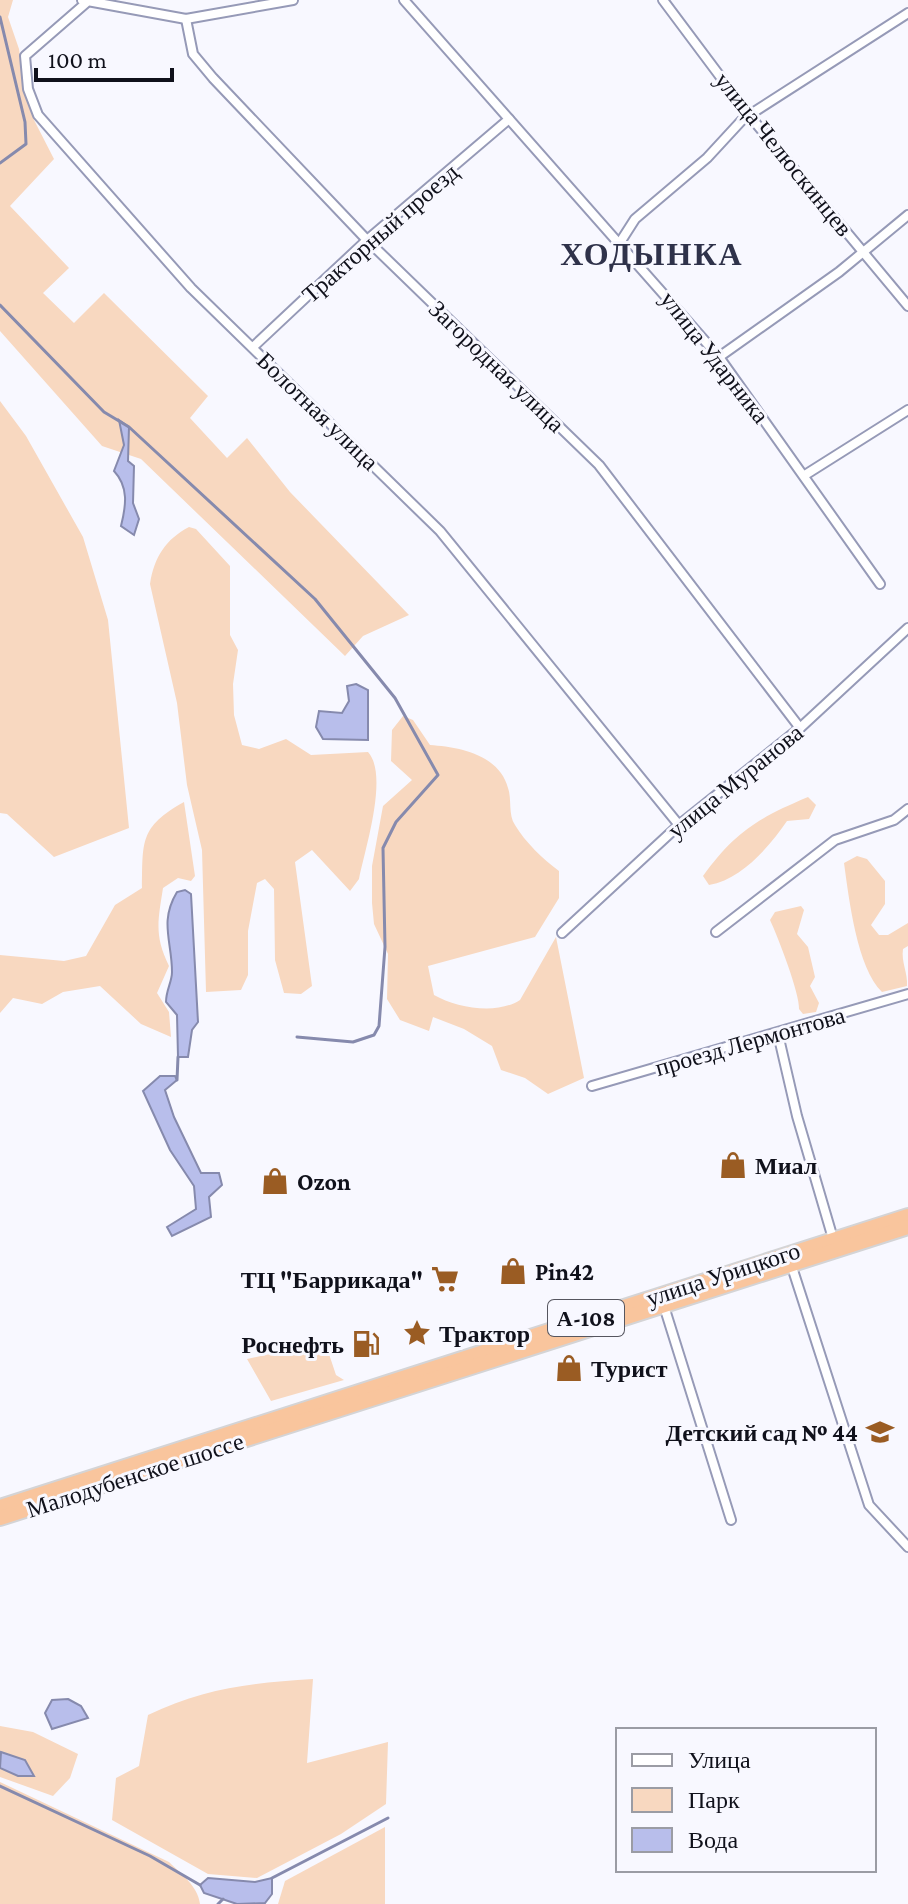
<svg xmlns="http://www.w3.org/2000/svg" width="908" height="1904" font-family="'Crimson Pro',serif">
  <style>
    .green { fill: #f8d8c0 }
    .water { fill: #b8beeb; stroke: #868aad; stroke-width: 2 }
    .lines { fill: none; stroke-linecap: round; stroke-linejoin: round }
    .stream { stroke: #868aad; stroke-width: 3 }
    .street-casing { stroke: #969ab7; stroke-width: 12 }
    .highway-casing { stroke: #d4d4d6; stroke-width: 18 }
    .street { stroke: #fff; stroke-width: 8 }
    .highway { stroke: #f9c59d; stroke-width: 14 }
    .labels { text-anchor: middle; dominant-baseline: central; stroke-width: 6; stroke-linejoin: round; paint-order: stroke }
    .shield { fill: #f8f8ff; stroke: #56565f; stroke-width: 2 }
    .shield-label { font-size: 22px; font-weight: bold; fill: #10111b }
    .street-label { font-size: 24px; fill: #10111b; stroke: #f8f8ff }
    .poi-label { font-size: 24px; font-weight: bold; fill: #10111b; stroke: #f8f8ff; text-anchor: start }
    .district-label { font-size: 32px; font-weight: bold; letter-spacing: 2px; fill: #2f324a; stroke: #f8f8ff }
  </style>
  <rect width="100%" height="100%" fill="#f8f8ff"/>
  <g class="green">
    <path d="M0 0H13L8 17 19 49 24 85 34 120 54 159 10 206 69 268 43 293 74 323 104 293 208 396 190 418 227 458 247 438 290 492 409 615 363 636 345 656 141 459 102 446 0 331Z"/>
    <path d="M0 401 26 436 83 537 108 620 129 828 54 857 7 814 0 813Z"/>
    <path d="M189 527 196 529 230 566V635L238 650 233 684 234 715 242 745 259 749 286 739 311 755 368 752C389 775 365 849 359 879L350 891 312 850 295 862 312 986 301 994 284 993 275 960 274 889 265 879 257 883 248 931V975L241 990 206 992 202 850 187 785 177 703 150 584C154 557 166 539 189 527Z"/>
    <path d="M403 716 413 720 430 745C458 747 499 754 508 788 512 799 508 815 515 825 525 842 543 859 559 871V898L535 937 428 966 434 995C457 1008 497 1015 520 1000L556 937 584 1078 548 1094 525 1078 501 1070 492 1046 464 1029 433 1017 429 1031 400 1020 387 999 388 954 374 924 372 903V866L383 806 412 780 391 761 392 730Z"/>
    <path d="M808 797 816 805 809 819 787 821C769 847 742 879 709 885L703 876C735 832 758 818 808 797Z"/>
    <path d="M184 802 195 876 191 881 178 878 163 888C158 921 154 935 169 966L157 993 169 1012 171 1037 141 1024 100 986 63 992 42 1004 13 998 0 1013V955L64 961 86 956 115 905 142 888C143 842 139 827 184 802Z"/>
    <path d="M857 856 867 859 885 881V904L871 925 879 935H888L908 923V946L903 949C901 962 908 973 907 986L882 992C857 968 849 899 844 863Z"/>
    <path d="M801 906 804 910 797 934 808 947 815 977 810 986 819 1003 816 1012 803 1014 799 1009C800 994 778 937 770 920L775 912Z"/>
    <path d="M325 1342 336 1375 344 1380 271 1401 247 1359Z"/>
    <path d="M313 1679 307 1763 388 1742 386 1804 341 1834 257 1878 208 1874 112 1820 116 1778 139 1766 148 1715C204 1688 251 1683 313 1679Z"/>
    <path d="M0 1726 33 1732 78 1754 70 1778 53 1796 0 1777Z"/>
    <path d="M0 1782 169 1862C181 1874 198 1886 200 1904H0Z"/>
    <path d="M385 1827V1904H278L285 1881Z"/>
  </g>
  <g class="water">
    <path d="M119 420 129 427 128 461 134 466 133 503 139 519 134 535 121 526C126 506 129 487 114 471L124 445Z"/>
    <path d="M356 684 368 690V740L323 739 316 727 319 711 342 713 349 701 347 686Z"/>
    <path d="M185 890 191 894 198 1022 192 1030 188 1057H178L177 1015 166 1002C166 990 172 982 172 972 172 941 159 922 177 892Z"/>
    <path d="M160 1076H175L177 1080 165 1090 174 1117 201 1173H219L222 1185 209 1197 211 1217 172 1236 167 1227 196 1209 194 1186 170 1150 143 1091Z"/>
    <path d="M68 1699 81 1706 88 1718 52 1729 45 1713 52 1700Z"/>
    <path d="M1 1752 25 1760 34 1776H18L0 1768Z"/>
    <path d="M208 1878 255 1882 272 1878V1894L265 1903 237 1904 204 1893 200 1885Z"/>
  </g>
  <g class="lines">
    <g class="stream">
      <path d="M0 17 25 122 26 144 0 163"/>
      <path d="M0 305 104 412 129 427 315 599 395 698 438 775 396 822 383 848 385 947 379 1026 374 1035 353 1042 297 1037"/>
      <path d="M177 1080 178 1057"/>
      <path d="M0 1786 150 1856 200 1885"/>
      <path d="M272 1878 388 1818"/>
      <path d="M218 1904 223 1899"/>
    </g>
    <g class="street-casing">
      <g id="street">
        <path d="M82 0 186 19 293 0"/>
        <path d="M404 0 719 357 880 584"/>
        <path d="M663 0 749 115 908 306"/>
        <path d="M86 3 25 56 28 89 38 115 191 288 440 531 679 825"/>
        <path d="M186 19 193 54 213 78 367 240 599 465 800 728"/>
        <path d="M619 244 635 219 707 158 743 119 908 13"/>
        <path d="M253 347 367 240 509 119"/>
        <path d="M719 357 839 272 908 215"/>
        <path d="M805 475 908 410"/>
        <path d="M716 932 835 840 894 820 908 809"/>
        <path d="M562 933 679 825 800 728 908 628"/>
        <path d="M778 1034 797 1116 834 1242"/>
        <path d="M592 1086 908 994"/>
        <path d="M791 1264 869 1505 908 1547"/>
        <path d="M663 1303 731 1520"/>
      </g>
    </g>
    <g class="highway-casing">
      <g id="highway">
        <path d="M0 1507 908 1216"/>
        <path d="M0 1518 908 1227"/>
      </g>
    </g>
    <use href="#street" class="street"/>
    <use href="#highway" class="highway"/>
  </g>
  <defs>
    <g id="shop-bare" transform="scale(2.16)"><path d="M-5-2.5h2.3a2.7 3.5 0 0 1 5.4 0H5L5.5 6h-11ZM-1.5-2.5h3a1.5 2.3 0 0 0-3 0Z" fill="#9a5c23" stroke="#f8f8ff" stroke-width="2.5" paint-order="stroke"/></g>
    <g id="supermarket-bare" transform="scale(2.16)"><path d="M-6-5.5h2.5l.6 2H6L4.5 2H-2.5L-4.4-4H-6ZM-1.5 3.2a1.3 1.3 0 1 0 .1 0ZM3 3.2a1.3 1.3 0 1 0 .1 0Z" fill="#9a5c23" stroke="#f8f8ff" stroke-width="2.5" paint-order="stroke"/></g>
    <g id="sight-bare" transform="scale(2.16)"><path d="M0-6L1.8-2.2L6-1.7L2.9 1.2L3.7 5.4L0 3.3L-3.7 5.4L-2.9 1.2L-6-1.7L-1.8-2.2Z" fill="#9a5c23" stroke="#f8f8ff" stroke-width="2.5" paint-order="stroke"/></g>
    <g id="fuel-bare" transform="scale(2.16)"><path d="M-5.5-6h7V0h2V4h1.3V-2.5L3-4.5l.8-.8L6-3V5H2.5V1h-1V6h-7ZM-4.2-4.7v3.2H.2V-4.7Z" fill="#9a5c23" stroke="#f8f8ff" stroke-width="2.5" paint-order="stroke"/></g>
    <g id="school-bare" transform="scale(2.16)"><path d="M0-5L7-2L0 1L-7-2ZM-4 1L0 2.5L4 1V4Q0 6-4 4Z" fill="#9a5c23" stroke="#f8f8ff" stroke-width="2.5" paint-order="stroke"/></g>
  </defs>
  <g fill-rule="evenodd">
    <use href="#shop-bare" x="733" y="1165"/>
    <use href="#shop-bare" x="275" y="1181"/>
    <use href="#shop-bare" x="513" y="1271"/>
    <use href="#supermarket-bare" x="445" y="1279"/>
    <use href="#sight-bare" x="417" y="1333"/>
    <use href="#fuel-bare" x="366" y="1344"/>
    <use href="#shop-bare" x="569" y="1368"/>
    <use href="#school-bare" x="880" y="1432"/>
  </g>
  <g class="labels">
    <rect class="shield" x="548" y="1300" width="76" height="36" rx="6"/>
    <g class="shield-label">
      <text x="586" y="1318">А-108</text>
    </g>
    <g class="street-label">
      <text transform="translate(784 154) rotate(51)">улица Челюскинцев</text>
      <text transform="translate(380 233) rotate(-41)">Тракторный проезд</text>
      <text transform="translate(715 357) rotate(52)">улица Ударника</text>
      <text transform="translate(497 366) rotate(44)">Загородная улица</text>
      <text transform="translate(318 411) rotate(44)">Болотная улица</text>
      <text transform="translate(735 781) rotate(-39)">улица Муранова</text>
      <text transform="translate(750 1041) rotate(-16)">проезд Лермонтова</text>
      <text transform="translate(723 1274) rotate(-18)">улица Урицкого</text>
      <text transform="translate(135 1475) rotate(-18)">Малодубенское шоссе</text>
    </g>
    <g class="poi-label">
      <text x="755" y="1165">Миал</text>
      <text x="297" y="1181">Ozon</text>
      <text x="535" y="1271">Pin42</text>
      <text x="423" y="1279" text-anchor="end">ТЦ "Баррикада"</text>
      <text x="439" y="1333">Трактор</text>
      <text x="344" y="1344" text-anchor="end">Роснефть</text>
      <text x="591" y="1368">Турист</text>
      <text x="858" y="1432" text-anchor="end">Детский сад № 44</text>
    </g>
    <g class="district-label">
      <text x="652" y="254">ХОДЫНКА</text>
    </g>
  </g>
  <rect x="616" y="1728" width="260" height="144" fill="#f8f8ff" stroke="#9b9ca4" stroke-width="2"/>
  <rect x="632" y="1754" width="40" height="12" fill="#ffffff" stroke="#9b9ca4" stroke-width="2"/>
  <text x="688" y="1768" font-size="24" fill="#10111b">Улица</text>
  <rect x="632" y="1788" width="40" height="24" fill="#f8d8c0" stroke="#9b9ca4" stroke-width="2"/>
  <text x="688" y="1808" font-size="24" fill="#10111b">Парк</text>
  <rect x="632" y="1828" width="40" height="24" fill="#b8beeb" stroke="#9b9ca4" stroke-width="2"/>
  <text x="688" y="1848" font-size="24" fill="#10111b">Вода</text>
  <path d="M36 68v12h136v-12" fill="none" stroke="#10111b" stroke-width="4"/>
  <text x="48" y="68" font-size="24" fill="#10111b" stroke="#f8f8ff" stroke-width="6" paint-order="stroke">100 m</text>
</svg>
